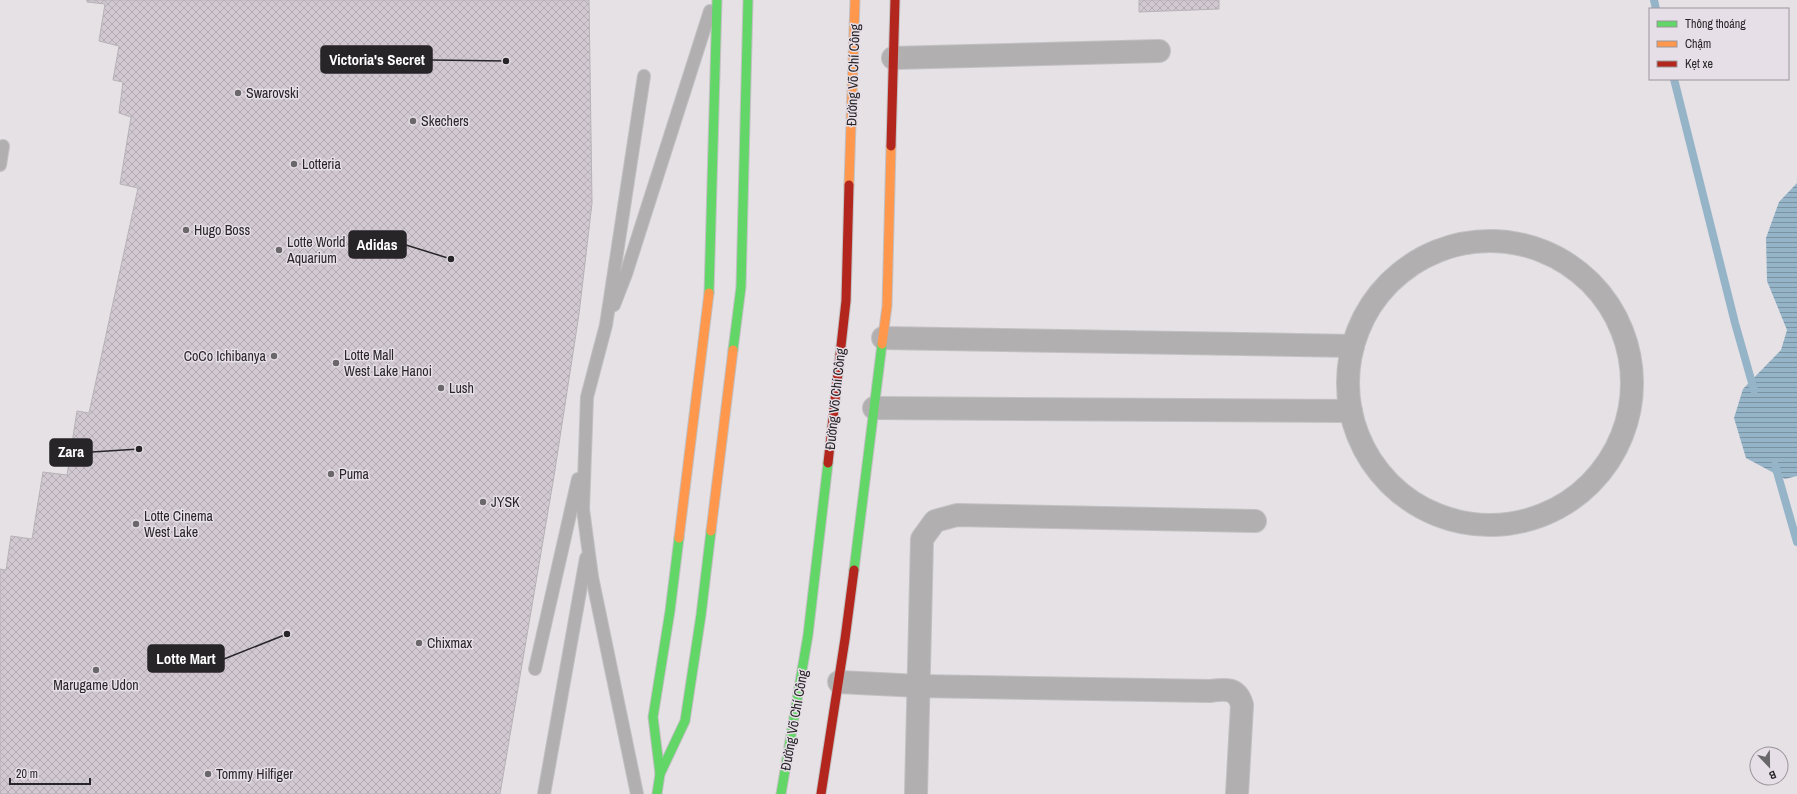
<svg xmlns="http://www.w3.org/2000/svg" width="1797" height="794" font-family="'Archivo Narrow',sans-serif">
  <style>
    .water { fill: url(#water-rules) }
    .lines { fill: none; stroke-linecap: round; stroke-linejoin: round }
    .stream { stroke: #95b4c8; stroke-width: 8 }
    .building { fill: url(#building-cross-hatch); stroke: #b6b3b6 }
    .lane-casing { stroke: #c2c0c2; stroke-width: 14 }
    .street-casing { stroke: #c2c0c2; stroke-width: 24 }
    .fast-casing { stroke: #c2c0c2; stroke-width: 11 }
    .slow-casing { stroke: #c2c0c2; stroke-width: 11 }
    .jam-casing { stroke: #c2c0c2; stroke-width: 11 }
    .lane { stroke: #b1afaf; stroke-width: 12 }
    .street { stroke: #b1afaf; stroke-width: 22 }
    .fast { stroke: #63d668; stroke-width: 9 }
    .slow { stroke: #ff974d; stroke-width: 9 }
    .jam { stroke: #b3261e; stroke-width: 9 }
    .poi-dot { fill: #6a676a; stroke: #e7dfe7; stroke-width: 1.5 }
    .labels { text-anchor: middle; dominant-baseline: central; stroke-width: 3; stroke-linejoin: round; paint-order: stroke }
    .street-label { font-size: 14px; fill: #272528; stroke: #e7dfe7 }
    .poi-label { font-size: 14px; fill: #272528; stroke: #e7dfe7; text-anchor: start }
    .leader { fill: none; stroke: #272528; stroke-width: 1.5 }
    .callout-dot { fill: #272528; stroke: #e7dfe7; stroke-width: 1.5 }
    .callout { fill: #272528; stroke: #272528; stroke-width: 1.5 }
    .callout-label { font-size: 15px; text-anchor: middle; font-weight: bold; fill: #fff }
  </style>
  <defs>
    <pattern id="water-rules" width="6" height="5" patternUnits="userSpaceOnUse"><rect width="6" height="5" fill="#95b4c8"/><path d="M0 2.5h6" fill="none" stroke="#7a92a2"/></pattern>
    <pattern id="building-cross-hatch" width="8" height="8" patternUnits="userSpaceOnUse"><rect width="8" height="8" fill="#d1c8d1"/><path d="M0 0l8 8M0 8l8-8" fill="none" stroke="#b3acb3"/></pattern>
  </defs>
  <rect width="100%" height="100%" fill="#e5e1e5"/>
  <path class="water" d="M1797 183V476L1785 479 1746 458 1734 418 1743 389 1781 350 1787 330 1767 281 1766 238 1779 202Z"/>
  <g class="lines">
    <g class="stream">
      <path d="M1654 0 1656 9"/>
      <path d="M1674 79 1735 323 1754 390"/>
      <path d="M1775 465 1797 542"/>
    </g>
  </g>
  <g class="building">
    <path d="M87 0H589L592 203 579 314 554 476 500 794H0V569L6 570 11 536 32 539 43 472 67 475 77 411 89 413 138 188 120 184 131 117 119 113 123 82 113 80 119 46 99 41 105 4 87 2Z"/>
    <path d="M1139 0H1219V9L1139 12Z"/>
  </g>
  <g class="lines">
    <g class="lane-casing">
      <g id="lane">
        <path d="M0 165 3 146"/>
        <path d="M614 305 626 274 710 11"/>
        <path d="M535 669 578 479"/>
        <path d="M544 794 586 558"/>
        <path d="M637 794 592 577 583 509 587 397 606 325 644 76"/>
      </g>
    </g>
    <g class="street-casing">
      <g id="street">
        <path d="M893 58 1159 51"/>
        <circle cx="1490" cy="383" r="142"/>
        <path d="M883 338 1353 346"/>
        <path d="M874 408 1351 411"/>
        <path d="M839 682 919 686 1210 691C1225 689 1237 687 1242 705L1237 794"/>
        <path d="M916 794 922 539 935 521 957 515 1255 521"/>
      </g>
    </g>
    <g class="fast-casing">
      <g id="fast">
        <path d="M709 293 717 0"/>
        <path d="M733 350 741 287 748 0"/>
        <path d="M854 570 882 344"/>
        <path d="M660 774 653 717 670 611 679 538"/>
        <path d="M657 794 660 774 685 721 701 615 711 531"/>
        <path d="M781 794 808 635 828 463"/>
      </g>
    </g>
    <g class="slow-casing">
      <g id="slow">
        <path d="M849 185 855 0"/>
        <path d="M882 344 887 306 891 146"/>
        <path d="M711 531 733 350"/>
        <path d="M679 538 709 293"/>
      </g>
    </g>
    <g class="jam-casing">
      <g id="jam">
        <path d="M891 146 895 0"/>
        <path d="M828 463 846 301 849 185"/>
        <path d="M821 794 845 639 854 570"/>
      </g>
    </g>
    <use href="#lane" class="lane"/>
    <use href="#street" class="street"/>
    <use href="#fast" class="fast"/>
    <use href="#slow" class="slow"/>
    <use href="#jam" class="jam"/>
  </g>
  <g class="poi-dot">
    <circle cx="238" cy="93" r="4"/>
    <circle cx="413" cy="121" r="4"/>
    <circle cx="294" cy="164" r="4"/>
    <circle cx="186" cy="230" r="4"/>
    <circle cx="279" cy="250" r="4"/>
    <circle cx="274" cy="356" r="4"/>
    <circle cx="336" cy="363" r="4"/>
    <circle cx="441" cy="388" r="4"/>
    <circle cx="331" cy="474" r="4"/>
    <circle cx="483" cy="502" r="4"/>
    <circle cx="136" cy="524" r="4"/>
    <circle cx="419" cy="643" r="4"/>
    <circle cx="96" cy="670" r="4"/>
    <circle cx="208" cy="774" r="4"/>
  </g>
  <g class="labels">
    <g class="street-label">
      <text transform="translate(853 75) rotate(-88)">Đường Võ Chí Công</text>
      <text transform="translate(835 399) rotate(-84)">Đường Võ Chí Công</text>
      <text transform="translate(794 720) rotate(-80)">Đường Võ Chí Công</text>
    </g>
    <g class="poi-label">
      <text x="246" y="93">Swarovski</text>
      <text x="421" y="121">Skechers</text>
      <text x="302" y="164">Lotteria</text>
      <text x="194" y="230">Hugo Boss</text>
      <text x="287" y="242">Lotte World<tspan x="287" dy="16">Aquarium</tspan></text>
      <text x="344" y="355">Lotte Mall<tspan x="344" dy="16">West Lake Hanoi</tspan></text>
      <text x="266" y="356" text-anchor="end">CoCo Ichibanya</text>
      <text x="449" y="388">Lush</text>
      <text x="339" y="474">Puma</text>
      <text x="491" y="502">JYSK</text>
      <text x="144" y="516">Lotte Cinema<tspan x="144" dy="16">West Lake</tspan></text>
      <text x="427" y="643">Chixmax</text>
      <text x="96" y="685" text-anchor="middle">Marugame Udon</text>
      <text x="216" y="774">Tommy Hilfiger</text>
    </g>
  </g>
  <path class="leader" d="M506 61L432 60M451 259L406 245M139 449L92 452M287 634L224 659"/>
  <g class="callout-dot">
    <circle cx="506" cy="61" r="4"/>
    <circle cx="451" cy="259" r="4"/>
    <circle cx="139" cy="449" r="4"/>
    <circle cx="287" cy="634" r="4"/>
  </g>
  <g class="callout">
    <rect x="321" y="46" width="111" height="27" rx="4"/>
    <rect x="349" y="231" width="57" height="27" rx="4"/>
    <rect x="50" y="439" width="42" height="27" rx="4"/>
    <rect x="148" y="645" width="76" height="27" rx="4"/>
  </g>
  <g class="callout-label">
    <text x="377" y="65">Victoria's Secret</text>
    <text x="377" y="250">Adidas</text>
    <text x="71" y="457">Zara</text>
    <text x="186" y="664">Lotte Mart</text>
  </g>
  <rect x="1649" y="8" width="140" height="72" fill="#e7dfe7" stroke="#9a959b"/>
  <rect x="1657" y="21" width="20" height="6" fill="#63d668" stroke="#9a959b"/>
  <text x="1685" y="28" font-size="12" fill="#272528">Thông thoáng</text>
  <rect x="1657" y="41" width="20" height="6" fill="#ff974d" stroke="#9a959b"/>
  <text x="1685" y="48" font-size="12" fill="#272528">Chậm</text>
  <rect x="1657" y="61" width="20" height="6" fill="#b3261e" stroke="#9a959b"/>
  <text x="1685" y="68" font-size="12" fill="#272528">Kẹt xe</text>
  <g transform="translate(1769 766) rotate(158)"><circle r="19" fill="#e7dfe7" stroke="#9a959b"/>
  <path d="M0-3L7 15L0 10L-7 15Z" fill="#6a676a"/>
  <text y="-6" font-size="11" font-weight="bold" text-anchor="middle" fill="#272528">B</text>
  </g>
  <path d="M10 778v6h80v-6" fill="none" stroke="#272528" stroke-width="2"/>
  <text x="16" y="778" font-size="12" fill="#272528" stroke="#e7dfe7" stroke-width="3" paint-order="stroke">20 m</text>
</svg>
